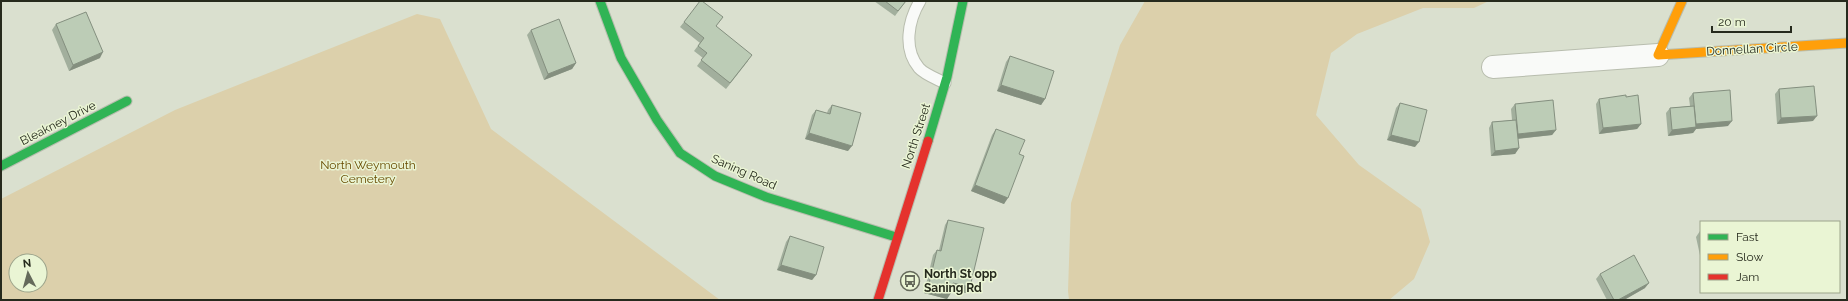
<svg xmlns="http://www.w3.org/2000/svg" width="1848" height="301" font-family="Raleway,sans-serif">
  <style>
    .green { fill: #dcd0ab; fill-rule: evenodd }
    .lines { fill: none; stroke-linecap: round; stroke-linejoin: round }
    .lane-casing { stroke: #b8bdae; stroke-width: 13 }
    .street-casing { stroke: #b8bdae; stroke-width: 24 }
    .fast-casing { stroke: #b8bdae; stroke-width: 11 }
    .slow-casing { stroke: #b8bdae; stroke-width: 11 }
    .jam-casing { stroke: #b8bdae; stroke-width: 11 }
    .lane { stroke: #f9faf8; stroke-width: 11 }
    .street { stroke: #f9faf8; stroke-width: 22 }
    .fast { stroke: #30b455; stroke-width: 9 }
    .slow { stroke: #ff9f0a; stroke-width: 9 }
    .jam { stroke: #e5322d; stroke-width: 9 }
    .wall { fill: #a2af9d }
    .shaded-wall { fill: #848f7f }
    .building { fill: #bcccb6; stroke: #848f7f }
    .labels { text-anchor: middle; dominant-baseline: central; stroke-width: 3; stroke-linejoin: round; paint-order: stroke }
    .street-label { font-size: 12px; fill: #262a1d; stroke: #eaf5d4 }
    .park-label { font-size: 12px; fill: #684b00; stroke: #eaf5d4 }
    .poi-label { font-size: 12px; font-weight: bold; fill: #262a1d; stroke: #eaf5d4; text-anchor: start }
  </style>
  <rect width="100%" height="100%" fill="#dae0cf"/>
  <g class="green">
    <path d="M1145 1H1489L1474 8H1423L1357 34 1331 53 1316 115 1359 165 1421 209 1430 242 1414 279 1389 300H1069L1068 291 1071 203 1120 45Z"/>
    <path d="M417 14 440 19 491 129 720 300H1V199L175 110ZM16 261H40V285H16Z"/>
  </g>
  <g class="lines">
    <g class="lane-casing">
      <path id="lane" d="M920 1C908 21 903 49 919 68 924 74 937 79 945 83"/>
    </g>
    <g class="street-casing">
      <path id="street" d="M1493 67 1658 55"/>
    </g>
    <g class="fast-casing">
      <g id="fast">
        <path d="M600 1 621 58 657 120 680 153 715 176 766 197 896 237"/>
        <path d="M928 141 947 77 963 1"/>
        <path d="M1 166 127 101"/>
      </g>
    </g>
    <g class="slow-casing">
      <path id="slow" d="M1682 1 1658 55 1847 43"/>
    </g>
    <g class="jam-casing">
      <path id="jam" d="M878 300 928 141"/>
    </g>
    <use href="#lane" class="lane"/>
    <use href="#street" class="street"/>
    <use href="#fast" class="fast"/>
    <use href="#slow" class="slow"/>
    <use href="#jam" class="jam"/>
  </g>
  <g class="wall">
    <path d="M874 1H906L895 16Z"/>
    <path d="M684 22 716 27 748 61 726 89 697 66 703 58 694 51 700 43 680 27Z"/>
    <path d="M56 24 100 58 69 71 52 30Z"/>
    <path d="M531 30 576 63 572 69 544 80 527 35Z"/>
    <path d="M1010 56 1045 99 1041 105 997 91 1006 62Z"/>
    <path d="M1779 89 1813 121 1777 124 1775 94Z"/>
    <path d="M1693 93 1728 126 1696 129 1693 133 1668 136 1666 113 1670 108 1690 106 1689 98Z"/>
    <path d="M1626 97 1641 124 1637 129 1599 134 1596 104 1599 99Z"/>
    <path d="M1400 103 1415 147 1387 140 1396 108Z"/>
    <path d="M1515 104 1556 130 1552 135 1518 139 1519 148 1515 154 1491 156 1489 128 1492 122 1512 120 1511 109Z"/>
    <path d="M832 105 848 151 805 139 812 115 816 110 827 113 828 110Z"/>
    <path d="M996 129 1019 154 1004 204 971 191 992 135Z"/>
    <path d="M948 220 970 287 966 293 952 289 947 299 924 293 933 255 937 250H939L945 225Z"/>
    <path d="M1700 231H1701V260L1696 237Z"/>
    <path d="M790 236 816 275 812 280 777 270 786 242Z"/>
    <path d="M1600 274 1645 288 1624 300H1607L1596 279Z"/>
  </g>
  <g class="shaded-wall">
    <path d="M103 52 100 58 69 71 73 65Z"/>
    <path d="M576 63 572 69 544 80 548 74Z"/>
    <path d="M1001 85 1045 99 1041 105 997 91Z"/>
    <path d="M1817 116 1813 121 1777 124 1781 118Z"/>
    <path d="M1732 121 1728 126 1696 129 1693 133 1668 136 1672 130 1696 124Z"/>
    <path d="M1641 124 1637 129 1599 134 1603 128Z"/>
    <path d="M1556 130 1552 135 1515 139 1518 134Z"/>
    <path d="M809 133 852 146 848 151 805 139Z"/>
    <path d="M1391 135 1419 142 1415 147 1387 140Z"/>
    <path d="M1519 148 1515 154 1491 156 1495 151Z"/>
    <path d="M975 185 1008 198 1004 204 971 191Z"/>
    <path d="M781 265 816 275 812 280 777 270Z"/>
    <path d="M953 283 970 287 966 293 949 289Z"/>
    <path d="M1649 283 1645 288 1624 300H1618Z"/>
    <path d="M928 288 951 293 947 299 924 293Z"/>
  </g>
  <g class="building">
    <path d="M700 1H702L723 17 716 26 752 55 730 83 701 60 707 53 698 46 704 38 684 22Z"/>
    <path d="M885 1H906L898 11Z"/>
    <path d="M86 12 103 52 73 65 56 24Z"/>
    <path d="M559 19 576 63 548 74 531 30Z"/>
    <path d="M1010 56 1054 71 1045 99 1001 85Z"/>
    <path d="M1814 86 1817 116 1781 118 1779 89Z"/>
    <path d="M1730 90 1732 121 1696 124 1693 93Z"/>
    <path d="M1626 95V97L1638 95 1641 124 1603 128 1599 99Z"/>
    <path d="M1553 100 1556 130 1518 134 1515 104Z"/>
    <path d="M1400 103 1427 110 1419 142 1391 135Z"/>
    <path d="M832 105 861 113 852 146 809 133 816 110 830 114Z"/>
    <path d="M1694 106 1696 127 1672 130 1670 108Z"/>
    <path d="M1516 120 1519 148 1495 151 1492 122Z"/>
    <path d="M996 129 1025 140 1019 154 1024 156 1008 198 975 185Z"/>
    <path d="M948 220 984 228 970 287 953 283 951 293 928 288 937 250 941 251Z"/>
    <path d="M790 236 824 247 816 275 781 265Z"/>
    <path d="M1634 255 1649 283 1618 300H1614L1600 274Z"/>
  </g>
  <defs>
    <g id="bus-ring" transform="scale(1)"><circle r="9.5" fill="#eaf5d4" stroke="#656a5b" stroke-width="1.5"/><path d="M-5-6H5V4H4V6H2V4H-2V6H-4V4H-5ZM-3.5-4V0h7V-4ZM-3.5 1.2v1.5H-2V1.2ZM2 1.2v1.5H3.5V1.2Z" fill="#656a5b"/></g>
  </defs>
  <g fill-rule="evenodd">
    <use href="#bus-ring" x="910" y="281"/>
  </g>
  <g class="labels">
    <g class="street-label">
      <text transform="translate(1752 49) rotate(-3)">Donnellan Circle</text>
      <text transform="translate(58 123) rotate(-27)">Bleakney Drive</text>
      <text transform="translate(916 136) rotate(-72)">North Street</text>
      <text transform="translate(744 172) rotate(24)">Saning Road</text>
    </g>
    <g class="park-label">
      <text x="368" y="165">North Weymouth<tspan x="368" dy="14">Cemetery</tspan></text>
    </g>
    <g class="poi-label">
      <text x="924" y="274">North St opp<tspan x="924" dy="14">Saning Rd</tspan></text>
    </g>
  </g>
  <rect width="1848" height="301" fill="none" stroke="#262a1d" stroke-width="4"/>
  <rect x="1700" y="221" width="140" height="72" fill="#eaf5d4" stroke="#9ca48b"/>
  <rect x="1708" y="234" width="20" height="6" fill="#30b455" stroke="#9ca48b"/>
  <text x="1736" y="241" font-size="12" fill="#262a1d">Fast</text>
  <rect x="1708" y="254" width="20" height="6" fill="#ff9f0a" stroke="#9ca48b"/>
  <text x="1736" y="261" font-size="12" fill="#262a1d">Slow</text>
  <rect x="1708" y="274" width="20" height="6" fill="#e5322d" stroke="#9ca48b"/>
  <text x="1736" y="281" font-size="12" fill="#262a1d">Jam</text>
  <g transform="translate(28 273) rotate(354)"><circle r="19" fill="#eaf5d4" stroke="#9ca48b"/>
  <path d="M0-3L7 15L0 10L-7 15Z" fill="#656a5b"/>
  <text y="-6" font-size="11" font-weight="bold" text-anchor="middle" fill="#262a1d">N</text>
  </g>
  <path d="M1712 26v6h79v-6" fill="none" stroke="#262a1d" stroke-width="2"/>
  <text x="1718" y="26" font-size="12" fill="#262a1d" stroke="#eaf5d4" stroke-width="3" paint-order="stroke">20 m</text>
</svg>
